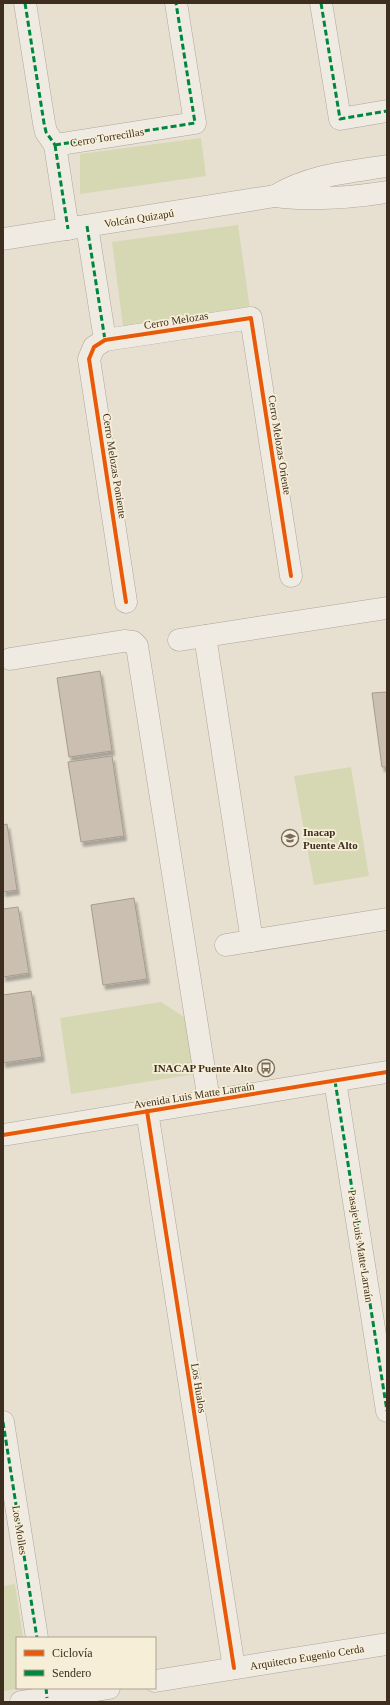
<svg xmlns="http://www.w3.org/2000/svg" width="390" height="1705" font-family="'Times New Roman',serif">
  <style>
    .green { fill: #d6d7b3 }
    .building { fill: #cbbfb2; stroke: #a89c90; filter: url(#shadow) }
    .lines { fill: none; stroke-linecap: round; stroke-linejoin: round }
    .minor-casing { stroke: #ada599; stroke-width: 23 }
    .minor { stroke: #efebe3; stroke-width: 22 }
    .quiet { stroke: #00873e; stroke-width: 3; stroke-dasharray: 6 3; stroke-linecap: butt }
    .cycleway-casing { stroke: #f7eed8; stroke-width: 6 }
    .cycleway { stroke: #e8590c; stroke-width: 4 }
    .labels { text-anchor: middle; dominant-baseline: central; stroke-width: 3.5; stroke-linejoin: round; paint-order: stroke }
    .street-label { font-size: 11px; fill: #3d2e20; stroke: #f7eed8 }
    .poi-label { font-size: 11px; font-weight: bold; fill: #3d2e20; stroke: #f7eed8; text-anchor: start }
  </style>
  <defs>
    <filter id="shadow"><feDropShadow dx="2.5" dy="4.5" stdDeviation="1" flood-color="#0004"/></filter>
  </defs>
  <rect width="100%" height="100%" fill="#e7e0d1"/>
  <g class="green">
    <path d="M201 138 206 176 80 194V154Z"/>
    <path d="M238 225 250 309 123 326 112 242Z"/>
    <path d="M351 767 369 876 314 885 294 776Z"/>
    <path d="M161 1002 187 1019 195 1074 71 1094 60 1018Z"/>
    <path d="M15 1584 23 1638H17V1688H25L3 1691V1586Z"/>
  </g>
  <g class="building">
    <path d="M100 671 112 751 69 757 57 678Z"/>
    <path d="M387 692V767H382L372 693Z"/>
    <path d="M112 756 124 836 81 842 68 762Z"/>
    <path d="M7 824 17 890 3 892V825Z"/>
    <path d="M134 898 147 979 103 985 91 905Z"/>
    <path d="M18 907 29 973 3 977V909Z"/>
    <path d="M31 991 42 1057 3 1063V995Z"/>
  </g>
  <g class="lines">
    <g class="minor-casing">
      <g id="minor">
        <path d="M25 3 44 123 46 132 55 145"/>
        <path d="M321 3 340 119 387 111"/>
        <path d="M55 145 195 123 176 3"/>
        <path d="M55 145 68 229"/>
        <path d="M275 196C310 175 348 172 387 166"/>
        <path d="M87 226 105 340"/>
        <path d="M3 239 275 196C313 201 349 198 387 192"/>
        <path d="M126 602 89 359 94 347 105 340 251 318 291 576"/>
        <path d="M205 636 252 941"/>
        <path d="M179 640 387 608"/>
        <path d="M10 659 124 641 133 642 137 646 209 1101"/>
        <path d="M226 945 387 919"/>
        <path d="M335 1081 387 1411"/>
        <path d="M147 1111 234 1668"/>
        <path d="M3 1135 387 1072"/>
        <path d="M3 1422 37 1638"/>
        <path d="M155 1681 387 1644"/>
        <path d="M21 1702 109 1688"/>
      </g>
    </g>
    <use href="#minor" class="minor"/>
    <g class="quiet">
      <path d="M25 3 44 123 46 132 55 145"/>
      <path d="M321 3 340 119 387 111"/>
      <path d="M55 145 195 123 176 3"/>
      <path d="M55 145 68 229"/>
      <path d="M87 226 105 340"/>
      <path d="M335 1081 387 1411"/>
      <path d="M3 1422 37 1638"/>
      <path d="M46 1688 47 1698"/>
    </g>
    <g class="cycleway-casing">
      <g id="cycleway">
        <path d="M126 602 89 359 94 347 105 340 251 318 291 576"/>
        <path d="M147 1111 234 1668"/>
        <path d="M3 1135 387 1072"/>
      </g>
    </g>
    <use href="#cycleway" class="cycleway"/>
  </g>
  <defs>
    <g id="university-ring" transform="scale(0.9)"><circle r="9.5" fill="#f7eed8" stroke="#786c5e" stroke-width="1.5"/><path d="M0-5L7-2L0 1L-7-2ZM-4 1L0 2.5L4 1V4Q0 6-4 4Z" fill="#786c5e"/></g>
    <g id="bus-ring" transform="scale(0.9)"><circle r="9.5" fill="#f7eed8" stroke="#786c5e" stroke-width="1.5"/><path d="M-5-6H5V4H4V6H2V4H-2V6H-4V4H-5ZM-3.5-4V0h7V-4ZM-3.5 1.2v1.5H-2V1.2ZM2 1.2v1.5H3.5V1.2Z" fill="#786c5e"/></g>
  </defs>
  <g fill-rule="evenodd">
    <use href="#university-ring" x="290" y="838"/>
    <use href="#bus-ring" x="266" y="1068"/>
  </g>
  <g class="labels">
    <g class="street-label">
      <text transform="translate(107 137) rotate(-9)">Cerro Torrecillas</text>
      <text transform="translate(139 218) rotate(-9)">Volcán Quizapú</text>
      <text transform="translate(176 320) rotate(-9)">Cerro Melozas</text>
      <text transform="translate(280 445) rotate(81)">Cerro Melozas Oriente</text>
      <text transform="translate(115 466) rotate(81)">Cerro Melozas Poniente</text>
      <text transform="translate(194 1095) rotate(-9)">Avenida Luis Matte Larraín</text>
      <text transform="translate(361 1246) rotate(81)">Pasaje Luis Matte Larraín</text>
      <text transform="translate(199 1388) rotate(81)">Los Hualos</text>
      <text transform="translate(20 1530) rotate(81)">Los Molles</text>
      <text transform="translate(307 1657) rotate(-9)">Arquitecto Eugenio Cerda</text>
    </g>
    <g class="poi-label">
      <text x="303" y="832">Inacap<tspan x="303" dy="13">Puente Alto</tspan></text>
      <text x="253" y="1068" text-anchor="end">INACAP Puente Alto</text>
    </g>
  </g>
  <rect width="390" height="1705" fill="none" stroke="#3d2e20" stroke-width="8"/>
  <rect x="16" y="1637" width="140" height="52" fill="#f7eed8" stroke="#ada18e"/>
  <rect x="24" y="1650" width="20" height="6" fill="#e8590c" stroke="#ada18e"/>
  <text x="52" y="1657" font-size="12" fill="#3d2e20">Ciclovía</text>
  <rect x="24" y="1670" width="20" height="6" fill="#00873e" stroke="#ada18e"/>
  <text x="52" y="1677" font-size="12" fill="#3d2e20">Sendero</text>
</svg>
